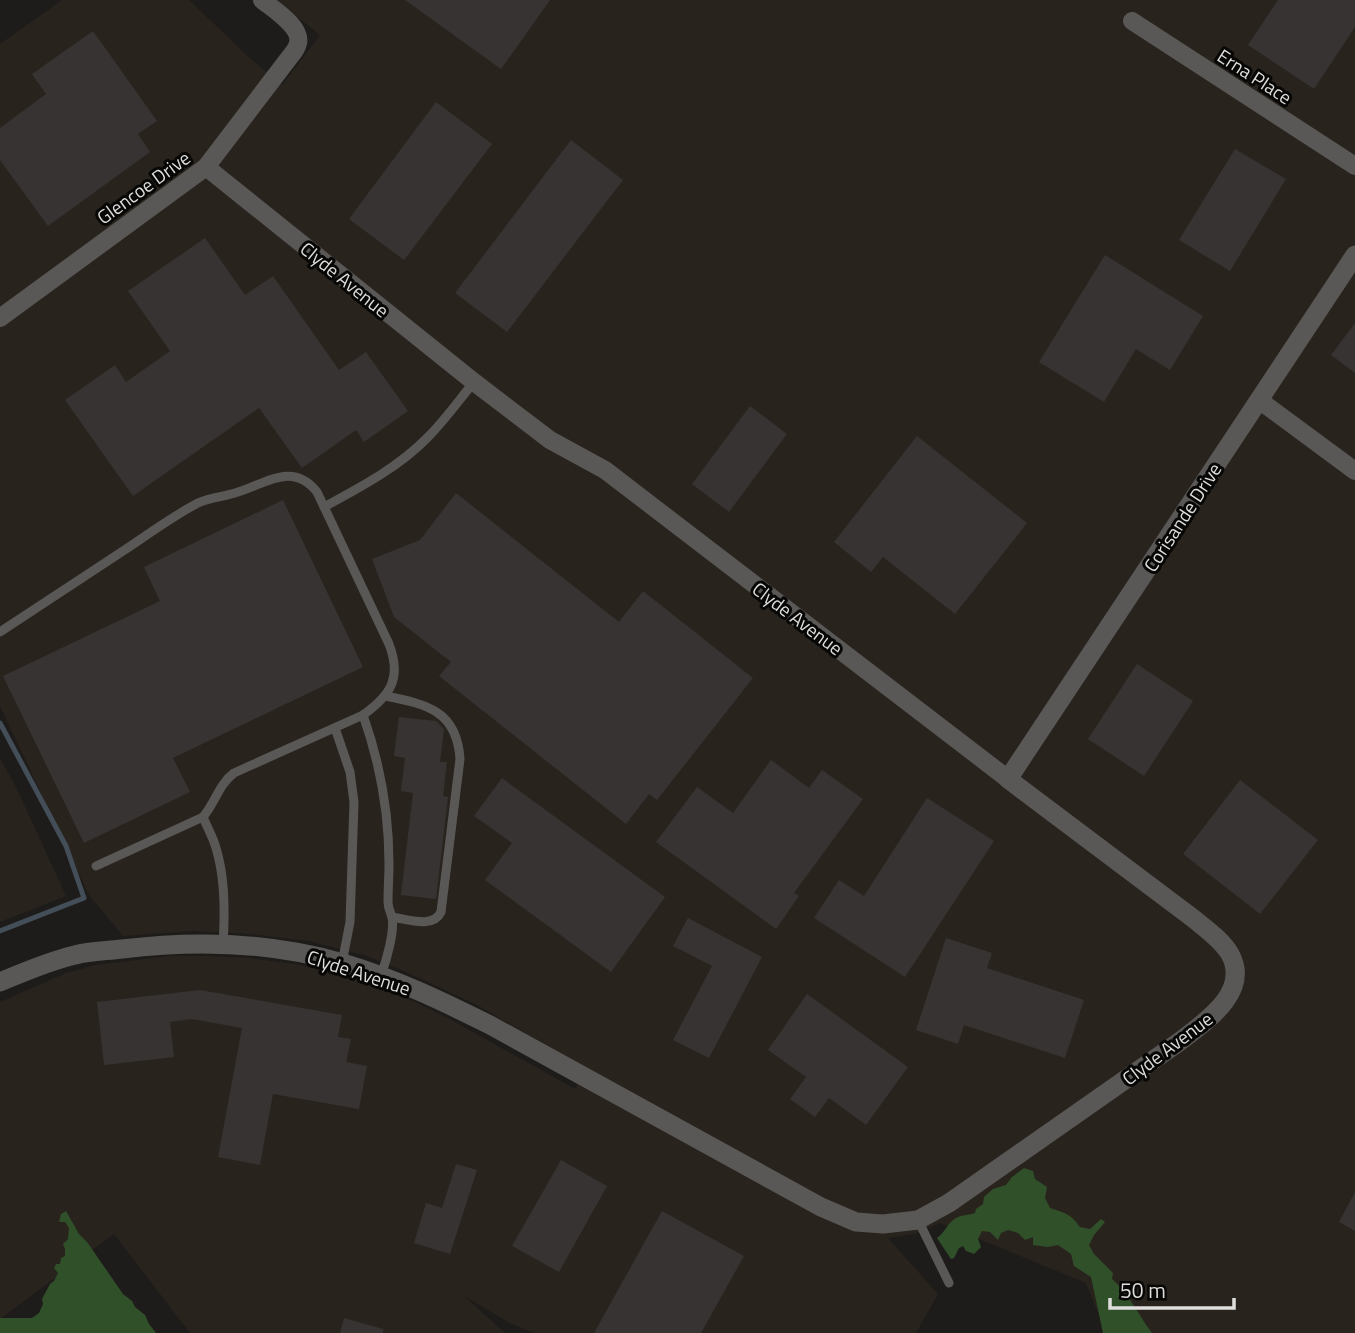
<svg xmlns="http://www.w3.org/2000/svg" width="1355" height="1333" font-family="'Titillium Web',sans-serif">
  <style>
    .built { fill: #29231d }
    .forest { fill: #305029 }
    .lines { fill: none; stroke-linecap: round; stroke-linejoin: round }
    .stream { stroke: #434e59; stroke-width: 5 }
    .building { fill: #363332 }
    .service { stroke: #5a5856; stroke-width: 9 }
    .minor { stroke: #5a5856; stroke-width: 18 }
    .tertiary { stroke: #5a5856; stroke-width: 19 }
    .labels { text-anchor: middle; dominant-baseline: central; stroke-width: 6; stroke-linejoin: round; paint-order: stroke }
    .street-label { font-size: 19px; fill: #dfdedd; stroke: #070706 }
  </style>
  <rect width="100%" height="100%" fill="#1e1c1a"/>
  <g class="built">
    <path d="M62 0H189L253 61 282 85 320 35 276 0H1355V1333H1106L1086 1283 940 1223 915 1234 888 1238 938 1294 916 1333H533L510 1323 464 1296 505 1333H190L114 1234 0 1319V1002L41 984 66 973 95 965 169 956H208L249 958 295 964 335 973 380 987 419 1004 448 1018 575 1089 587 1069 477 1005 404 971 367 956 309 941 250 934 193 931 123 936 89 895 0 706V44Z"/>
    <path d="M0 758 15 785 66 896 0 922Z"/>
  </g>
  <g class="forest">
    <path d="M1024 1168 1033 1171 1035 1179 1047 1187 1045 1198 1050 1208C1065 1213 1071 1214 1080 1227L1090 1229 1101 1219 1105 1222 1094 1235 1089 1245 1094 1254 1113 1273 1112 1279C1130 1294 1138 1315 1152 1333H1103L1091 1277 1074 1266 1071 1254 1058 1245 1048 1247 1033 1245V1237L1025 1240 1018 1233 1008 1230 1001 1233 998 1240 990 1232 982 1231 978 1239 981 1247 974 1254 966 1251 963 1246 959 1248 954 1258 951 1259 937 1238C946 1232 948 1221 958 1217 963 1215 970 1215 975 1213L976 1209 983 1204 984 1197 993 1189 1006 1185 1012 1177Z"/>
    <path d="M66 1211 79 1234 87 1242 123 1294 132 1301 135 1307 145 1315 149 1324 156 1333H0V1318H32L39 1313 43 1304 42 1299 50 1284 54 1281 58 1273 54 1268 56 1264H60L61 1258 65 1256V1249L63 1244 68 1239 69 1228 65 1222H59L61 1214Z"/>
  </g>
  <g class="lines">
    <path class="stream" d="M0 723 66 846 84 898 0 931"/>
  </g>
  <g class="building">
    <path d="M405 0H550L501 69Z"/>
    <path d="M1278 0H1355V27L1314 89 1248 45Z"/>
    <path d="M93 31 157 121 138 134 150 152 48 226 0 160V128L46 94 32 74Z"/>
    <path d="M436 102 492 144 404 260 349 219Z"/>
    <path d="M571 140 623 180 507 332 455 293Z"/>
    <path d="M1235 149 1286 179 1230 271 1179 240Z"/>
    <path d="M205 238 245 295 273 276 339 370 366 352 408 411 364 442 356 430 302 468 259 408 133 496 65 400 115 365 126 382 170 351 128 291Z"/>
    <path d="M1105 255 1203 316 1170 370 1136 349 1104 402 1039 362Z"/>
    <path d="M1355 323V373L1331 355Z"/>
    <path d="M750 406 787 434 729 512 692 484Z"/>
    <path d="M917 436 1027 523 955 614 883 557 871 572 834 542Z"/>
    <path d="M456 493 619 622 643 591 753 678 657 800 649 794 626 824 439 676 451 662 394 617 372 559 420 540Z"/>
    <path d="M283 500 363 667 173 758 190 792 84 843 3 676 160 601 144 567Z"/>
    <path d="M1137 664 1193 701 1144 776 1088 739Z"/>
    <path d="M399 717 436 721 444 729 440 762H447L443 796 448 797 436 899 401 895 413 793 401 791 405 758 394 756Z"/>
    <path d="M771 760 809 788 822 770 863 799 794 893 799 896 776 929 656 842 697 787 733 813Z"/>
    <path d="M502 778 665 897 611 972 485 880 512 843 474 816Z"/>
    <path d="M1240 780 1318 840 1260 914 1183 854Z"/>
    <path d="M927 798 994 841 905 977 814 918 839 880 864 896Z"/>
    <path d="M688 918 762 957 709 1058 673 1040 712 966 673 946Z"/>
    <path d="M946 938 992 953 987 968 1084 1000 1065 1058 964 1025 958 1044 916 1030Z"/>
    <path d="M200 990 342 1015 338 1037 351 1039 346 1062 367 1066 359 1109 273 1094 260 1165 218 1157 242 1028 192 1019 170 1022 174 1057 104 1065 97 1002Z"/>
    <path d="M807 994 908 1067 866 1125 829 1098 815 1117 790 1099 806 1077 768 1050Z"/>
    <path d="M561 1160 607 1186 559 1272 512 1246Z"/>
    <path d="M456 1164 477 1170 450 1254 414 1243 426 1203 442 1208Z"/>
    <path d="M1355 1192V1231L1339 1222Z"/>
    <path d="M662 1211 744 1256 701 1333H594Z"/>
    <path d="M344 1318 383 1329V1333H340Z"/>
  </g>
  <g class="lines">
    <g class="service">
      <path d="M324 507C361 487 399 467 428 437 445 420 459 400 474 382"/>
      <path d="M0 632C42 604 84 577 126 549 150 533 173 516 198 503 210 497 223 497 235 493 264 485 292 460 317 492L389 644C402 678 391 695 363 715L234 773C219 784 215 803 203 817L96 866"/>
      <path d="M385 696C427 704 457 711 460 759L441 912C433 929 407 919 392 917"/>
      <path d="M363 715C380 763 389 812 389 864 389 876 388 889 388 902 388 908 390 911 392 917 395 931 386 962 381 975"/>
      <path d="M335 728 350 772 354 802 350 922 342 963"/>
      <path d="M203 817C207 827 213 837 216 848 225 877 225 915 223 944"/>
      <path d="M918 1220 949 1283"/>
    </g>
    <g class="minor">
      <path d="M1132 21 1355 166"/>
      <path d="M206 167 474 382 550 440 605 470 1008 779"/>
      <path d="M0 318 206 167 289 58C293 53 297 49 298 43 302 27 273 9 262 0"/>
      <path d="M1259 400 1355 471"/>
    </g>
    <path class="tertiary" d="M0 982C24 972 49 961 75 955 90 951 107 951 122 949 196 940 271 942 343 963 394 978 442 1001 490 1025L821 1207 856 1222 883 1224 918 1220 949 1203 1179 1042C1205 1022 1251 992 1230 954 1222 940 1206 929 1194 919L1008 779 1355 255"/>
  </g>
  <g class="labels">
    <g class="street-label">
      <text transform="translate(1255 76) rotate(33)">Erna Place</text>
      <text transform="translate(143 187) rotate(-36)">Glencoe Drive</text>
      <text transform="translate(345 279) rotate(39)">Clyde Avenue</text>
      <text transform="translate(1182 517) rotate(-57)">Corisande Drive</text>
      <text transform="translate(798 618) rotate(37)">Clyde Avenue</text>
      <text transform="translate(359 972) rotate(18)">Clyde Avenue</text>
      <text transform="translate(1167 1048) rotate(-37)">Clyde Avenue</text>
    </g>
  </g>
  <path d="M1110 1298v10h124v-10" fill="none" stroke="#dfdedd" stroke-width="3.5"/>
  <text x="1120" y="1298" font-size="21" fill="#dfdedd" stroke="#070706" stroke-width="5" paint-order="stroke">50 m</text>
</svg>
